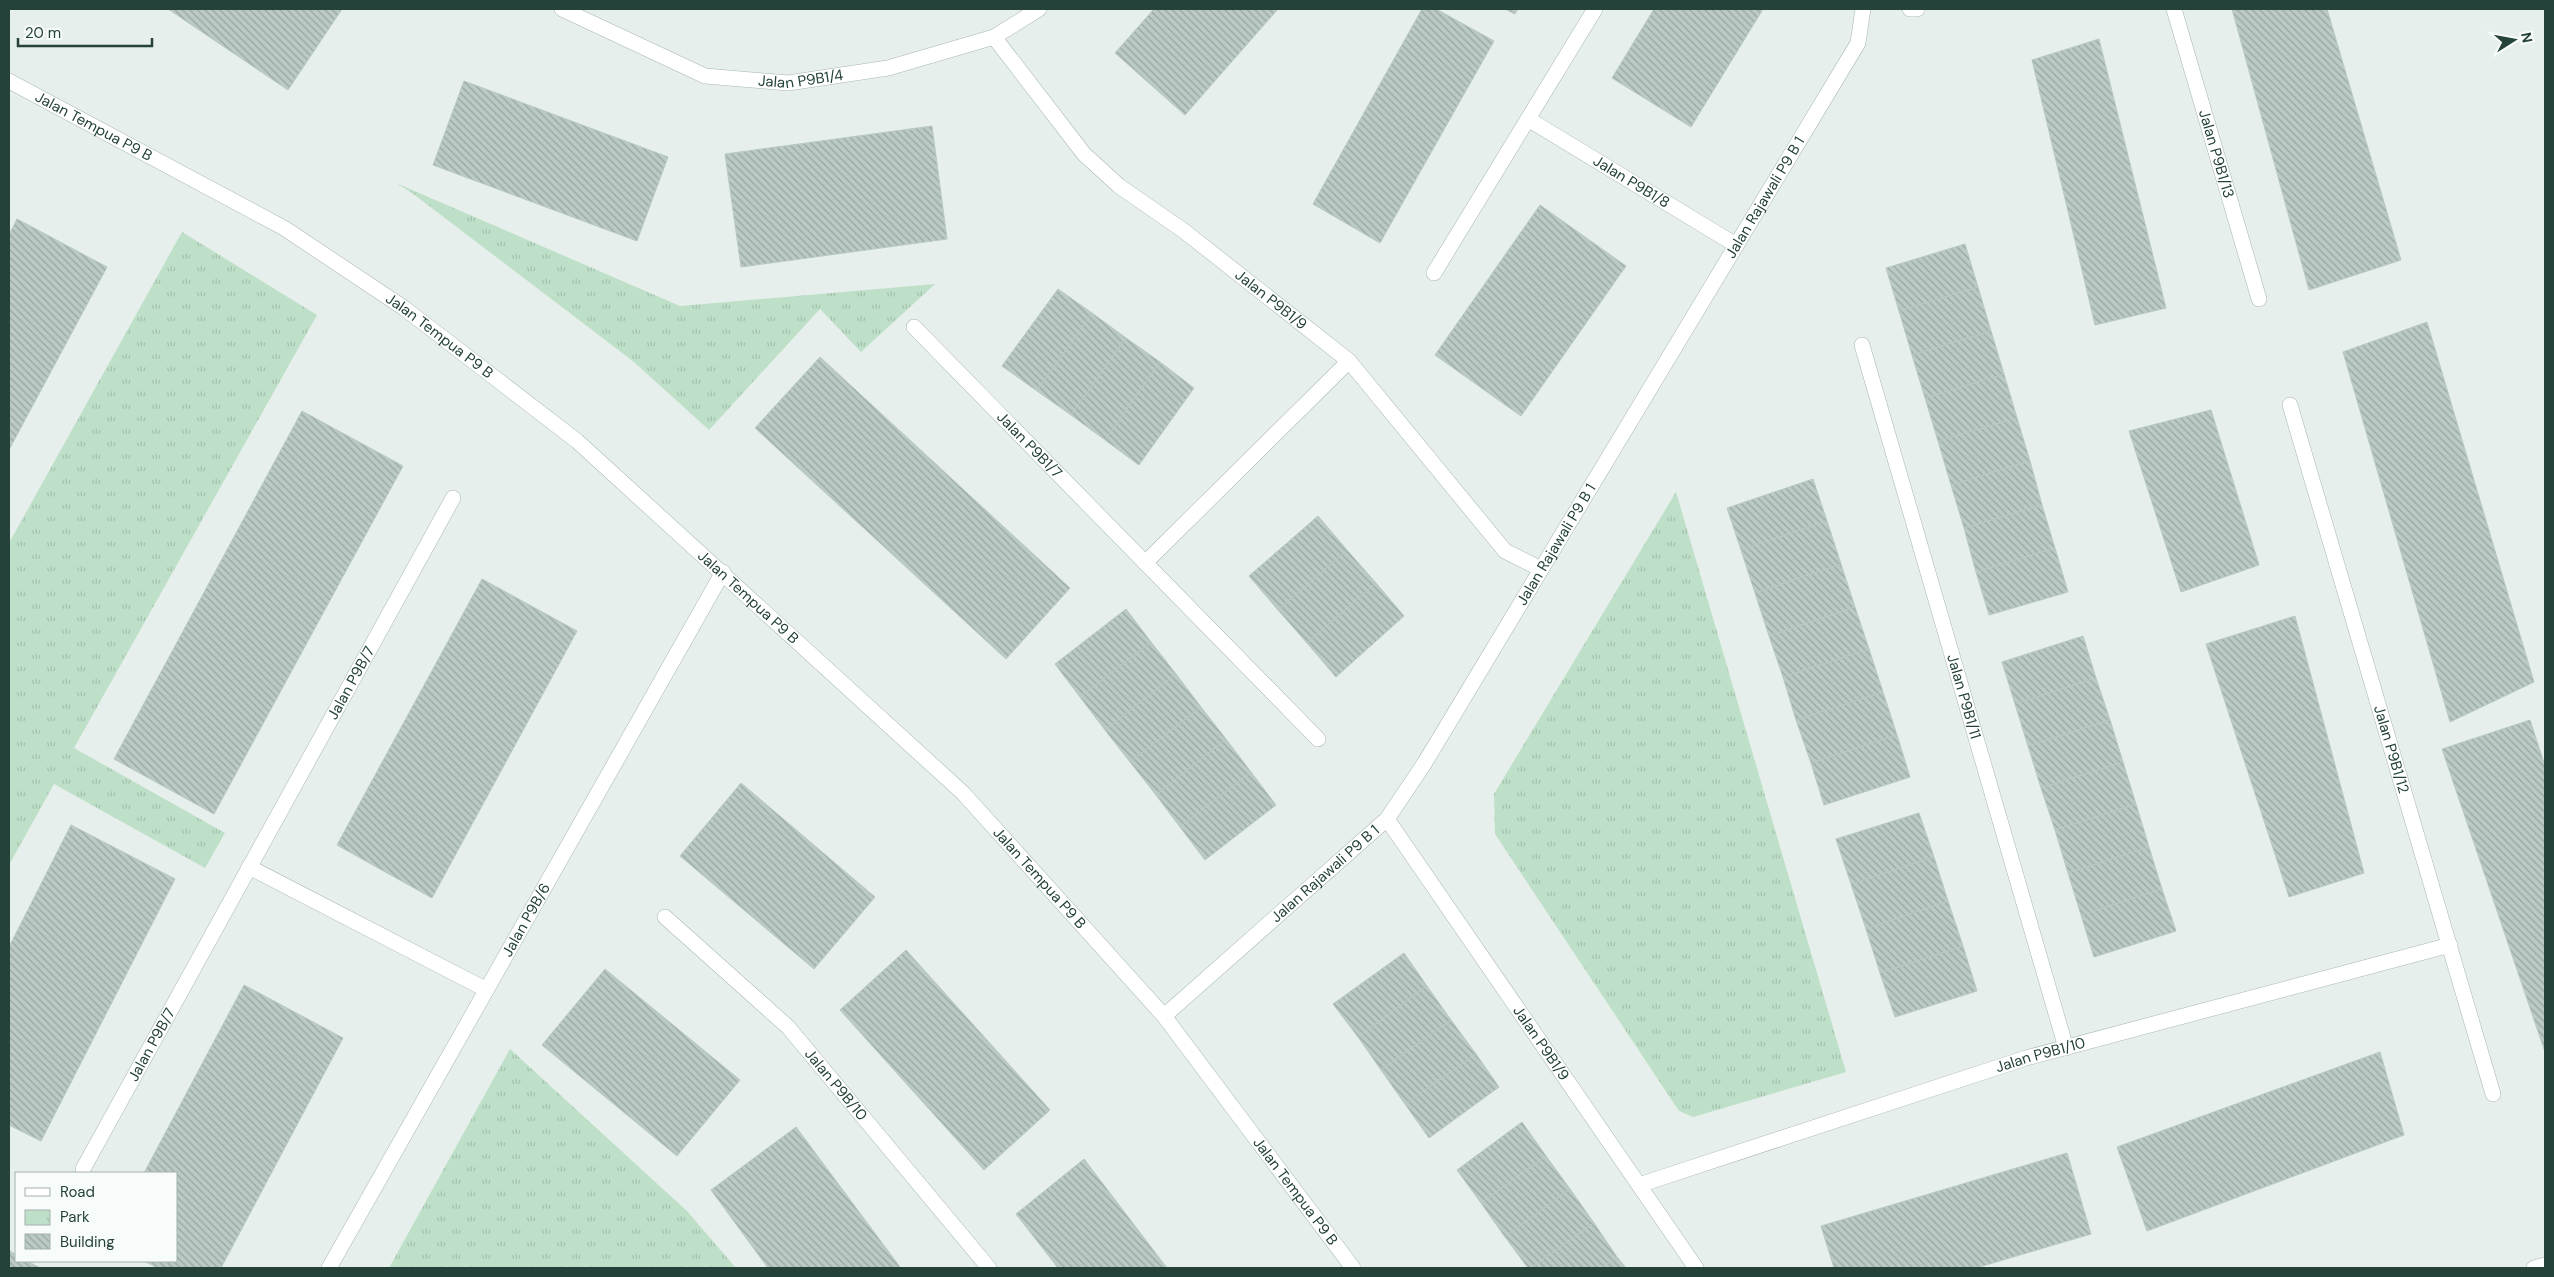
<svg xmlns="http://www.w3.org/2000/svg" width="2554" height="1277" font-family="'DM Sans',sans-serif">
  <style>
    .park { fill: url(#park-tufts) }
    .building { fill: url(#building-back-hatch); stroke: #b8c9c2 }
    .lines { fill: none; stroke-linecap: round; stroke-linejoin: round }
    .service-casing { stroke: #a8b8b2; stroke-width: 16 }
    .minor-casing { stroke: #a8b8b2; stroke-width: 16 }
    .tertiary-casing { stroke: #a8b8b2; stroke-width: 16 }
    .service { stroke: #fff; stroke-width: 15 }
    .minor { stroke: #fff; stroke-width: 15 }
    .tertiary { stroke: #fff; stroke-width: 15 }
    .labels { text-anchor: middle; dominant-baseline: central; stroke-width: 4.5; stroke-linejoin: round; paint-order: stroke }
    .street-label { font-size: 15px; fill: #24423a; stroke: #f7fbf9 }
  </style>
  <defs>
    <pattern id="park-tufts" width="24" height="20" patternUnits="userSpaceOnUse" patternTransform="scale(1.25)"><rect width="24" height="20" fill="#bfe0c8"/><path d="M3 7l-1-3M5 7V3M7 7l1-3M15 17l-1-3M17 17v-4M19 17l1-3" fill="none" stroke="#a4c1ad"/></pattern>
    <pattern id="building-back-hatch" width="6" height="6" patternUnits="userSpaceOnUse" patternTransform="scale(1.25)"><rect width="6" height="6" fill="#bbcac4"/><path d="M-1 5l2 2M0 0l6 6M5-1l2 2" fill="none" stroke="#98a6a0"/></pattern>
  </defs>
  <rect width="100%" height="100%" fill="#e6efeb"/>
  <g class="park">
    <path d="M396 183 680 306 935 284 861 352 820 309 709 430 634 362 412 193Z"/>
    <path d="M182 232 317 315 74 748 225 833 205 868 54 784 9 865V543Z"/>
    <path d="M1676 492 1846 1072 1693 1117 1679 1111 1495 834 1494 794Z"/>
    <path d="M510 1049 687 1211 736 1268H389Z"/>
  </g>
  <g class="building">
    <path d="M168 9H342L288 90Z"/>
    <path d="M1154 9H1278L1185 115 1115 53Z"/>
    <path d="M1422 9H1436L1494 41 1380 243 1313 204Z"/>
    <path d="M1505 9H1518L1515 14Z"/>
    <path d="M1654 9H1763L1691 127 1612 78Z"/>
    <path d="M2232 9H2327L2401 260 2309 290Z"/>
    <path d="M2099 39 2166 308 2095 325 2032 60Z"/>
    <path d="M464 81 668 157 637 241 433 165Z"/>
    <path d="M932 126 947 239 741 267 725 154Z"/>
    <path d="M1540 205 1626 266 1521 416 1435 355Z"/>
    <path d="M17 219 107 267 10 448 9 235Z"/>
    <path d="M1965 244 1978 287 1899 311 1886 268Z"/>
    <path d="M1978 287 1991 331 1912 355 1899 311Z"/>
    <path d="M1058 289 1092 313 1037 391 1002 366Z"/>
    <path d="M1092 313 1126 338 1071 415 1037 391Z"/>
    <path d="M2427 322 2534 682 2450 722 2343 352Z"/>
    <path d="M1991 331 2004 374 1925 398 1912 355Z"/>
    <path d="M1126 338 1160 362 1105 440 1071 415Z"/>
    <path d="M820 357 1070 588 1006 659 755 428Z"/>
    <path d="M1160 362 1194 388 1139 465 1105 440Z"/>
    <path d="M2004 374 2017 418 1938 441 1925 398Z"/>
    <path d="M2211 410 2259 565 2181 592 2129 431Z"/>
    <path d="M302 411 403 466 214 814 114 759Z"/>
    <path d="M2017 418 2030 461 1951 485 1938 441Z"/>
    <path d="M2030 461 2042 505 1964 528 1951 485Z"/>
    <path d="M1813 479 1827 521 1741 550 1727 508Z"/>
    <path d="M2042 505 2055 548 1976 572 1964 528Z"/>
    <path d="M1318 516 1347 550 1278 610 1249 576Z"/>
    <path d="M1827 521 1841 564 1755 593 1741 550Z"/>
    <path d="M2055 548 2068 592 1989 615 1976 572Z"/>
    <path d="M1347 550 1376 583 1307 643 1278 610Z"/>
    <path d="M1841 564 1855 607 1769 636 1755 593Z"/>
    <path d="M482 579 577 631 432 898 337 845Z"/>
    <path d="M1376 583 1404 616 1336 677 1307 643Z"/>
    <path d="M1855 607 1869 649 1783 677 1769 636Z"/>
    <path d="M1126 609 1151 642 1080 697 1055 664Z"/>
    <path d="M2295 616 2364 873 2289 897 2206 644Z"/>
    <path d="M2083 636 2096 678 2015 704 2002 662Z"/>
    <path d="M1151 642 1176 674 1105 730 1080 697Z"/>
    <path d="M1869 649 1883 692 1796 720 1783 677Z"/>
    <path d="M1176 674 1201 707 1130 762 1105 730Z"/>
    <path d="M2096 678 2110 720 2028 746 2015 704Z"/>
    <path d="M1883 692 1897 735 1811 763 1796 720Z"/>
    <path d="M1201 707 1226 739 1156 795 1130 762Z"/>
    <path d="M2110 720 2123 762 2041 788 2028 746Z"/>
    <path d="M2530 720 2545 766V1052L2442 749Z"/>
    <path d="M1897 735 1910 777 1824 805 1811 763Z"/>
    <path d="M1226 739 1251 772 1180 827 1156 795Z"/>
    <path d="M2123 762 2136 804 2055 830 2041 788Z"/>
    <path d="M1251 772 1276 805 1205 860 1180 827Z"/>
    <path d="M741 783 875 897 814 969 680 856Z"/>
    <path d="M2136 804 2149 847 2068 873 2055 830Z"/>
    <path d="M1919 813 1934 857 1851 884 1836 839Z"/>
    <path d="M71 825 175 879 41 1141 9 1125V947Z"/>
    <path d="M2149 847 2162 889 2081 915 2068 873Z"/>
    <path d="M1934 857 1948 901 1866 929 1851 884Z"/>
    <path d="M2162 889 2176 931 2094 957 2081 915Z"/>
    <path d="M1948 901 1963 946 1880 973 1866 929Z"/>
    <path d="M1963 946 1977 991 1895 1017 1880 973Z"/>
    <path d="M906 950 1050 1110 984 1170 840 1010Z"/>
    <path d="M1404 953 1427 986 1358 1037 1333 1004Z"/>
    <path d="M605 969 740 1080 677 1156 542 1045Z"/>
    <path d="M244 985 343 1038 221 1268H158L144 1261H176V1173H144Z"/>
    <path d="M1427 986 1451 1020 1381 1070 1358 1037Z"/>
    <path d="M1451 1020 1476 1054 1405 1104 1381 1070Z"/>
    <path d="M2380 1052 2404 1135 2147 1231 2117 1147Z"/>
    <path d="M1476 1054 1499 1087 1429 1138 1405 1104Z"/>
    <path d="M1522 1122 1546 1156 1481 1203 1457 1170Z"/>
    <path d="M796 1127 900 1267 898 1268H768L711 1190Z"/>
    <path d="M2067 1153 2091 1234 1976 1268H1834L1821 1226Z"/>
    <path d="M1546 1156 1570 1189 1505 1237 1481 1203Z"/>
    <path d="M1084 1159 1167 1268H1058L1016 1214Z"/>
    <path d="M1570 1189 1594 1223 1531 1268H1528L1505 1237Z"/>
    <path d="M1594 1223 1617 1257 1601 1268H1531Z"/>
    <path d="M9 1250 16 1255V1261H27L40 1268H9Z"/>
    <path d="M1617 1257 1626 1268H1601Z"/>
  </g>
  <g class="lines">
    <g class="service-casing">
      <path id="service" d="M2534 1268 2545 1265"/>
    </g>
    <g class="minor-casing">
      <g id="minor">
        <path id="s1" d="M562 9 705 76 788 83 888 68 994 37 1039 9"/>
        <path d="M1910 9H1917"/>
        <path id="s2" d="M2174 9 2259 299"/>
        <path id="s3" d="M994 37 1084 154 1119 186 1184 231 1349 361 1505 551 1541 569"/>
        <path id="s4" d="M1528 119 1736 245"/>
        <path d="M1434 273 1595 9"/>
        <path id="s5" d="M914 327 1318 739"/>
        <path id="s6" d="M1862 345 2066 1048"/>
        <path id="s7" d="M2290 405 2493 1094"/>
        <path d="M1145 563 1349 361"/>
        <path id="s8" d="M1387 819 1696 1268"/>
        <path d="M249 867 485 989"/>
        <path id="s9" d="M665 917 788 1027 989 1268"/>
        <path id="s10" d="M1164 1016 1387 819 1424 764 1858 43 1863 9"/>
        <path id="s11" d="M83 1169 453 498"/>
        <path id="s12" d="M1639 1185 2026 1058 2450 945"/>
        <path id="s13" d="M329 1268 723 572"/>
      </g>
    </g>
    <g class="tertiary-casing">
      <g id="tertiary">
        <path id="s14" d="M9 81 284 228 404 308 577 441 963 793 1164 1016 1353 1268"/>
      </g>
    </g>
    <use href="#service" class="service"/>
    <use href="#minor" class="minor"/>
    <use href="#tertiary" class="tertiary"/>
  </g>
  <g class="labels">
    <g class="street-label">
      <text stroke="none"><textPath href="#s1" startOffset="254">Jalan P9B1/4</textPath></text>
      <text stroke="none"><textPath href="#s14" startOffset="96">Jalan Tempua P9 B</textPath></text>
      <text stroke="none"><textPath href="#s2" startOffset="151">Jalan P9B1/13</textPath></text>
      <text stroke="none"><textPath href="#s4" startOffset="121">Jalan P9B1/8</textPath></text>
      <text stroke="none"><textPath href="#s10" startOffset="1025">Jalan Rajawali P9 B 1</textPath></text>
      <text stroke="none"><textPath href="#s3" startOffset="385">Jalan P9B1/9</textPath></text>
      <text stroke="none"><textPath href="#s14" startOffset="501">Jalan Tempua P9 B</textPath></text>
      <text stroke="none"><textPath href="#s5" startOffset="165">Jalan P9B1/7</textPath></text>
      <text stroke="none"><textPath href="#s10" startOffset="620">Jalan Rajawali P9 B 1</textPath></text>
      <text stroke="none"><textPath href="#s14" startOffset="906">Jalan Tempua P9 B</textPath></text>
      <text stroke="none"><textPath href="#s11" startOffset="555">Jalan P9B/7</textPath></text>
      <text stroke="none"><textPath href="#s6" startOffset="366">Jalan P9B1/11</textPath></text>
      <text stroke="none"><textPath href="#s7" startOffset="359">Jalan P9B1/12</textPath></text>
      <text stroke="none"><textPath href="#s10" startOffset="215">Jalan Rajawali P9 B 1</textPath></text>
      <text stroke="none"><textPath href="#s14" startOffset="1311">Jalan Tempua P9 B</textPath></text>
      <text stroke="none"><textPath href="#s13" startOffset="400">Jalan P9B/6</textPath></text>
      <text stroke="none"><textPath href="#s8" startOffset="272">Jalan P9B1/9</textPath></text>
      <text stroke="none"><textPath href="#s11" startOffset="142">Jalan P9B/7</textPath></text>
      <text stroke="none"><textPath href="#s12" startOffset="422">Jalan P9B1/10</textPath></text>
      <text stroke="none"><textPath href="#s9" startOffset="240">Jalan P9B/10</textPath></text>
      <text stroke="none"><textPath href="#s14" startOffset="1716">Jalan Tempua P9 B</textPath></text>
    </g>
  </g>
  <rect width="2554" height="1277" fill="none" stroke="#24423a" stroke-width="20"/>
  <rect x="15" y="1172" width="162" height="90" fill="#f7fbf9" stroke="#a3b1ad"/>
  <rect x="25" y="1188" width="25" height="8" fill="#ffffff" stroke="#a3b1ad"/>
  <text x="60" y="1197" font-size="15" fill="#24423a">Road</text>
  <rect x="25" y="1210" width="25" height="15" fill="url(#park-tufts)" stroke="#a3b1ad"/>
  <text x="60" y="1222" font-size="15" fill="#24423a">Park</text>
  <rect x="25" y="1234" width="25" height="15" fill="url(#building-back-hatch)" stroke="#a3b1ad"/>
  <text x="60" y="1247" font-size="15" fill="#24423a">Building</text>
  <g transform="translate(2514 40) rotate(79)" stroke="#f7fbf9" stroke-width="4" paint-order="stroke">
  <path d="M0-4L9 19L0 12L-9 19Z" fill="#24423a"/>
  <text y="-8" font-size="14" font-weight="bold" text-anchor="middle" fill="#24423a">N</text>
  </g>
  <path d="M18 38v8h134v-8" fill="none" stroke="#24423a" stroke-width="2.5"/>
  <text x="25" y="38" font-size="15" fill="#24423a" stroke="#f7fbf9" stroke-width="4" paint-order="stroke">20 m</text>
</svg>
